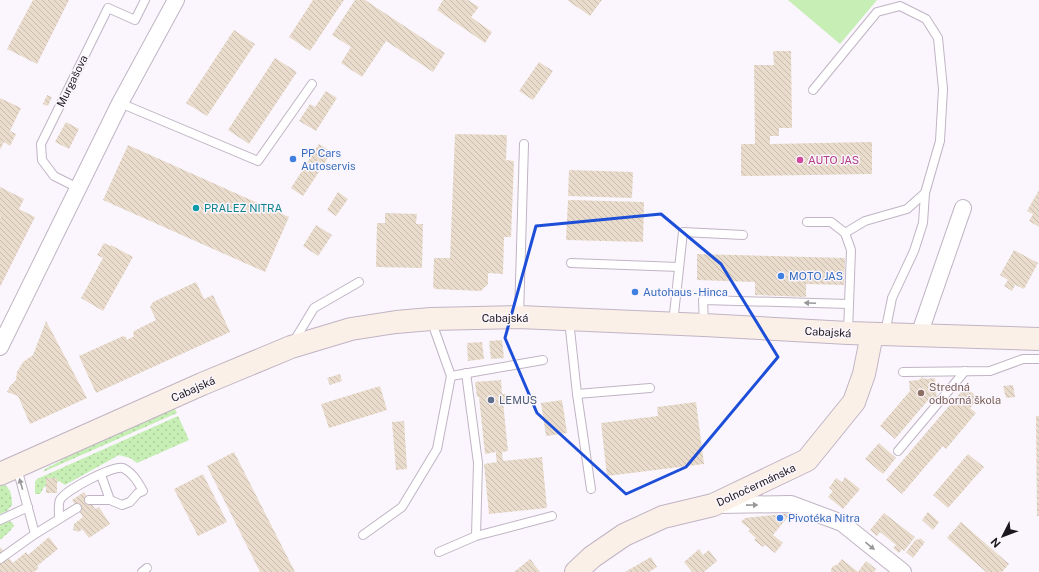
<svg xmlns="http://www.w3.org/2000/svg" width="1039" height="572" font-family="'Public Sans',sans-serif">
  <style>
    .grass { fill: url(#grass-dots) }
    .pitch { fill: #c6eeb5 }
    .building { fill: url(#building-back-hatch) }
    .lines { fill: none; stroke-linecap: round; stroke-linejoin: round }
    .lane-casing { stroke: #c0b4c4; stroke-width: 10 }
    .street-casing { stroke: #c0b4c4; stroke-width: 18 }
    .secondary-casing { stroke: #c0b4c4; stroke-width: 24 }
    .lane { stroke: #fff; stroke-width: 8 }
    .street { stroke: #fff; stroke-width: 16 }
    .secondary { stroke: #fbf0e7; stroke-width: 22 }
    .oneway { fill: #989799 }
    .marked { fill: none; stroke: #1d4ed8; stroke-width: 3; stroke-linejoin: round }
    .shop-dot { fill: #3f7fe0; stroke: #fbf6fd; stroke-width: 1.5 }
    .hotel-dot { fill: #d1479c; stroke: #fbf6fd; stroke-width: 1.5 }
    .culture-dot { fill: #0f9aa8; stroke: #fbf6fd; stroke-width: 1.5 }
    .education-dot { fill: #8d6e63; stroke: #fbf6fd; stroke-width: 1.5 }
    .service-dot { fill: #5c6f8a; stroke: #fbf6fd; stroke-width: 1.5 }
    .labels { text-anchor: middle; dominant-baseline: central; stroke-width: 3; stroke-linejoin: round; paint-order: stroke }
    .street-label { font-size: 11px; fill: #1b171c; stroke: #fbf6fd }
    .shop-label { font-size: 11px; fill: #366cbe; stroke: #fbf6fd; text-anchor: start }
    .hotel-label { font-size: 11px; fill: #b23c85; stroke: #fbf6fd; text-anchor: start }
    .culture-label { font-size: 11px; fill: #0d838f; stroke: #fbf6fd; text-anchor: start }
    .education-label { font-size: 11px; fill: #785e54; stroke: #fbf6fd; text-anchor: start }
    .service-label { font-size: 11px; fill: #4e5e75; stroke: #fbf6fd; text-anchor: start }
  </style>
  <defs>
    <pattern id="grass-dots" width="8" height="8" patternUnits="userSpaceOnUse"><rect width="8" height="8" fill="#c6eeb5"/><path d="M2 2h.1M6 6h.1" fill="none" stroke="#aacb9b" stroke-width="1.8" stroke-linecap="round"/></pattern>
    <pattern id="building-back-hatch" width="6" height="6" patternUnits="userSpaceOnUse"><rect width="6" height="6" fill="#eadccc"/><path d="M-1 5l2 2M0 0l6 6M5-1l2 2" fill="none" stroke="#c8bcaf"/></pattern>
  </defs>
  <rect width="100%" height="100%" fill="#fbf6fd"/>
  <g class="grass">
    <path d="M174 407 177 413 43 472 45 469 75 453Z"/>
    <path d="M178 416 189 440 137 463 130 458 119 455 65 485 59 481 44 487 40 494H35V482L37 479Z"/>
    <path d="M2 483C11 488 12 496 12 505L7 511 0 514V484Z"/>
    <path d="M7 521 12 522 14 526 9 532 0 540V525Z"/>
  </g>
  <path class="pitch" d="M788 0H877L840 44Z"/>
  <g class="building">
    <path d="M33 0H69L37 64 7 49Z"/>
    <path d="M313 0H344L310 51 289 37Z"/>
    <path d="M355 0H365L445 53 433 72 386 41 362 77 341 63 351 47 332 35Z"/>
    <path d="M443 0H468L479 7 471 17 492 32 485 43 437 10Z"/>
    <path d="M567 0H602L590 16Z"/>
    <path d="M234 30 255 44 207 116 186 103Z"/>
    <path d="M773 51H791L792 128H779V136H770V144L872 142V174L741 176V144H755L754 65H774Z"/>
    <path d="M275 58 297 72 249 144 228 130Z"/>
    <path d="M539 62 553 71 533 100 519 91Z"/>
    <path d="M326 91 337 98 316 131 299 121 310 104 315 107Z"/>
    <path d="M47 95 52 97 48 106 43 104Z"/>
    <path d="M0 98 21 108 10 131 16 134 10 146 4 142 0 150Z"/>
    <path d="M66 122 79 129 69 149 55 142Z"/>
    <path d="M455 134 507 135 506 160 514 161 511 237H504L503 274 488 273V284L481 291 435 289 433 287 434 258H450Z"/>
    <path d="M319 144 332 152 303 196 291 188Z"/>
    <path d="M128 145 289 217 265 272 103 200Z"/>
    <path d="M569 170 633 172 632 198 568 196Z"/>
    <path d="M0 187 24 199 19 209 35 217 0 287V218L1 217 0 216Z"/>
    <path d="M1039 190V227L1029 221 1033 214 1027 211Z"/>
    <path d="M338 192 348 199 336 216 327 210Z"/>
    <path d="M568 200 644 202 643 242 566 240Z"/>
    <path d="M385 213 417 214 416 224H423L422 268 376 267 377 223H385Z"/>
    <path d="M316 225 332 235 318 256 303 246Z"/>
    <path d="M104 243 110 246 111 245 133 257 103 311 81 298 103 258 97 255Z"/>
    <path d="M1014 250 1038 263 1024 289 1015 285 1012 291 1004 286 1008 280 1000 275Z"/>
    <path d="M697 254 845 258 844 285 806 284V297L755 295V282L697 280Z"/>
    <path d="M196 282 204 299 213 295 230 332 96 393 79 356 123 336 126 337 127 340 134 336 133 334 134 331 156 320 150 307 153 302Z"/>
    <path d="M46 321 87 398 30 424 18 396 7 392 10 386 16 380 17 372 23 362 33 355Z"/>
    <path d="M502 340 504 358 491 359 489 341Z"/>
    <path d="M482 342 484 359 468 361 467 343Z"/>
    <path d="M340 374 342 381 330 385 327 378Z"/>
    <path d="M922 377 925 379 935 378 937 398H930L895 439 880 426 910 391 909 381 919 380Z"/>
    <path d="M501 380 502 394H506L507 401 503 402 508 451 502 452 503 461 542 457 547 508 489 514 484 464 497 462 496 457V452L485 454 479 397H477L475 382Z"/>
    <path d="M1013 385 1015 397 1006 398 1003 386Z"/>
    <path d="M380 386 387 410 329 428 321 404Z"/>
    <path d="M965 387 979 398 970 408 976 413 946 449 943 446 902 494 886 480Z"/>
    <path d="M562 400 567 433 546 436 541 403Z"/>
    <path d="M696 402 704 464 607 476 601 423 658 416 657 407Z"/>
    <path d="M1036 416H1039V516H1037Z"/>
    <path d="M404 421 407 469 396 470 392 422Z"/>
    <path d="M879 443 896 458 883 474 865 459Z"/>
    <path d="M234 452 295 572H260L207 466Z"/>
    <path d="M968 454 984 467 948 508 933 495Z"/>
    <path d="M203 474 227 522 198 536 174 489Z"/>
    <path d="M845 477 860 489 843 509 828 497 833 491 829 488 836 478 842 482Z"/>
    <rect x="46" y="478" width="11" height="15"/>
    <path d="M84 492 95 509 99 507 110 524 89 538 82 529 79 532 73 530 74 524 83 517 72 500Z"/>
    <path d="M928 512 939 522 933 530 922 520Z"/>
    <path d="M791 513 773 535 783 543 775 553 765 545 763 547 754 540 756 538 748 531 750 529 741 522 745 518Z"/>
    <path d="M884 513 915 537 904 551 902 549 899 553 893 548 896 545 880 532 877 536 870 530Z"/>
    <path d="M961 522 1009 564 1002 572H986L947 538Z"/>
    <path d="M49 537 58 549 37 566 39 568 34 572H0V547L13 563 26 552 28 555Z"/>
    <path d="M920 538 925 542 913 558 906 552 916 539 918 540Z"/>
    <path d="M699 549 703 555 709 550 717 561 704 572H692L684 562Z"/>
    <path d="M651 557 657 567 649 572H625Z"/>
    <path d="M530 559 540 572H514Z"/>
    <path d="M842 559 858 572 866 561 876 569 874 572H831V569L833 566 837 565Z"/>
  </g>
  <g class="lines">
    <g class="lane-casing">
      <g id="lane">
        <path d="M813 90 877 12 900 6 926 19 938 38 943 89 940 141 925 193 907 209 865 221 845 233"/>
        <path d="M120 103 258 161 312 84"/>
        <path d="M78 188 54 176 42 160 41 144 108 8 135 20 145 0"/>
        <path d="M807 222H831L845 233 851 250 848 332"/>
        <path d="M571 263 679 267"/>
        <path d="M519 317 524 144"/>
        <path d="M569 320 577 394 591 489"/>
        <path d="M673 323 683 232 743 235"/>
        <path d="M704 325 703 300 849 304"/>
        <path d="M885 333 892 298 914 251 923 223 925 193"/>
        <path d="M294 341 314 308 359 282"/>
        <path d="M903 372 990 371 1023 359H1039"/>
        <path d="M451 376 543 360"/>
        <path d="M577 394 650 388"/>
        <path d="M898 451 965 371"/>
        <path d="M101 475 110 500"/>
        <path d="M59 518C59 513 58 504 60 500 65 490 114 465 123 468 133 473 138 482 143 491L138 493 130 502 122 505 110 500H89"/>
        <path d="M0 520 28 507"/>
        <path d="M35 534 77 508"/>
        <path d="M363 535 402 507 437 449 451 376 431 320"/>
        <path d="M476 536 552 516"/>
        <path d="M439 552 476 536 478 463 466 373"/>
        <path d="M0 559 35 534 17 468"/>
        <path d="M142 572 147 568"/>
      </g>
    </g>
    <g class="street-casing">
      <g id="street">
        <path d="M919 335 963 208"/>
        <path d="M0 347 120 103 176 0"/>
        <path d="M718 505 791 504 842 523 903 572"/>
      </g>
    </g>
    <g class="secondary-casing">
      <g id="secondary">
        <path d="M0 474 202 384 291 347 351 329 396 322 431 319 519 317 704 325 848 333 1039 339"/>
        <path d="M576 572 592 557 624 535 663 517 713 505 807 460 854 402 864 374 872 334"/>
      </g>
    </g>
    <use href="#lane" class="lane"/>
    <use href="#street" class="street"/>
    <use href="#secondary" class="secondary"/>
  </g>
  <defs><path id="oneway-solid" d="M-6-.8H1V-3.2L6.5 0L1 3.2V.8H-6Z"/></defs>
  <g class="oneway">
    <use href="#oneway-solid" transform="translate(810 303) rotate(-178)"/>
    <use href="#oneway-solid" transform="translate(21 484) rotate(-106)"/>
    <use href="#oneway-solid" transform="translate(752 505) rotate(-1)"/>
    <use href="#oneway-solid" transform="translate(870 546) rotate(39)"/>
  </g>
  <path class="marked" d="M661 214 721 264 778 357 686 467 626 494 537 413 505 338 536 226Z"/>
  <g class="shop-dot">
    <circle cx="293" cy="159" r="4"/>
    <circle cx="781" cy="276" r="4"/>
    <circle cx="635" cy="292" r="4"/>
    <circle cx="780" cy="518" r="4"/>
  </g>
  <circle class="hotel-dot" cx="800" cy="160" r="4"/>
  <circle class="culture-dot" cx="196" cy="208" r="4"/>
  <circle class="education-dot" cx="921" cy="393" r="4"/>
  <circle class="service-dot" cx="491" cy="400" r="4"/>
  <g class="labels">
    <g class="street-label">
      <text transform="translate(72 81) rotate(-64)">Murgašova</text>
      <text x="505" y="318">Cabajská</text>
      <text transform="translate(828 332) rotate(3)">Cabajská</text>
      <text transform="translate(193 389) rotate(-24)">Cabajská</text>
      <text transform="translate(756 485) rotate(-25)">Dolnočermánska</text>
    </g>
    <g class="shop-label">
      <text x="301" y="153">PP Cars<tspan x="301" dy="13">Autoservis</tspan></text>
      <text x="789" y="276">MOTO JAS</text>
      <text x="643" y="292">Autohaus - Hinca</text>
      <text x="788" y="518">Pivotéka Nitra</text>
    </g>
    <g class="hotel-label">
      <text x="808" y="160">AUTO JAS</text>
    </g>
    <g class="culture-label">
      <text x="204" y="208">PRALEZ NITRA</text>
    </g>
    <g class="education-label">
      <text x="929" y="387">Stredná<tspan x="929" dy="13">odborná škola</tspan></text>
    </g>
    <g class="service-label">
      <text x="499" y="400">LEMUS</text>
    </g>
  </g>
  <g transform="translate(1003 536) rotate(228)" stroke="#fbf6fd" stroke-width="3" paint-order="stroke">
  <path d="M0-3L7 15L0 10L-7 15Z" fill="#1b171c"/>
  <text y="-6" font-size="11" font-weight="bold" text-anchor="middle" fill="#1b171c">N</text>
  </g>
</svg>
